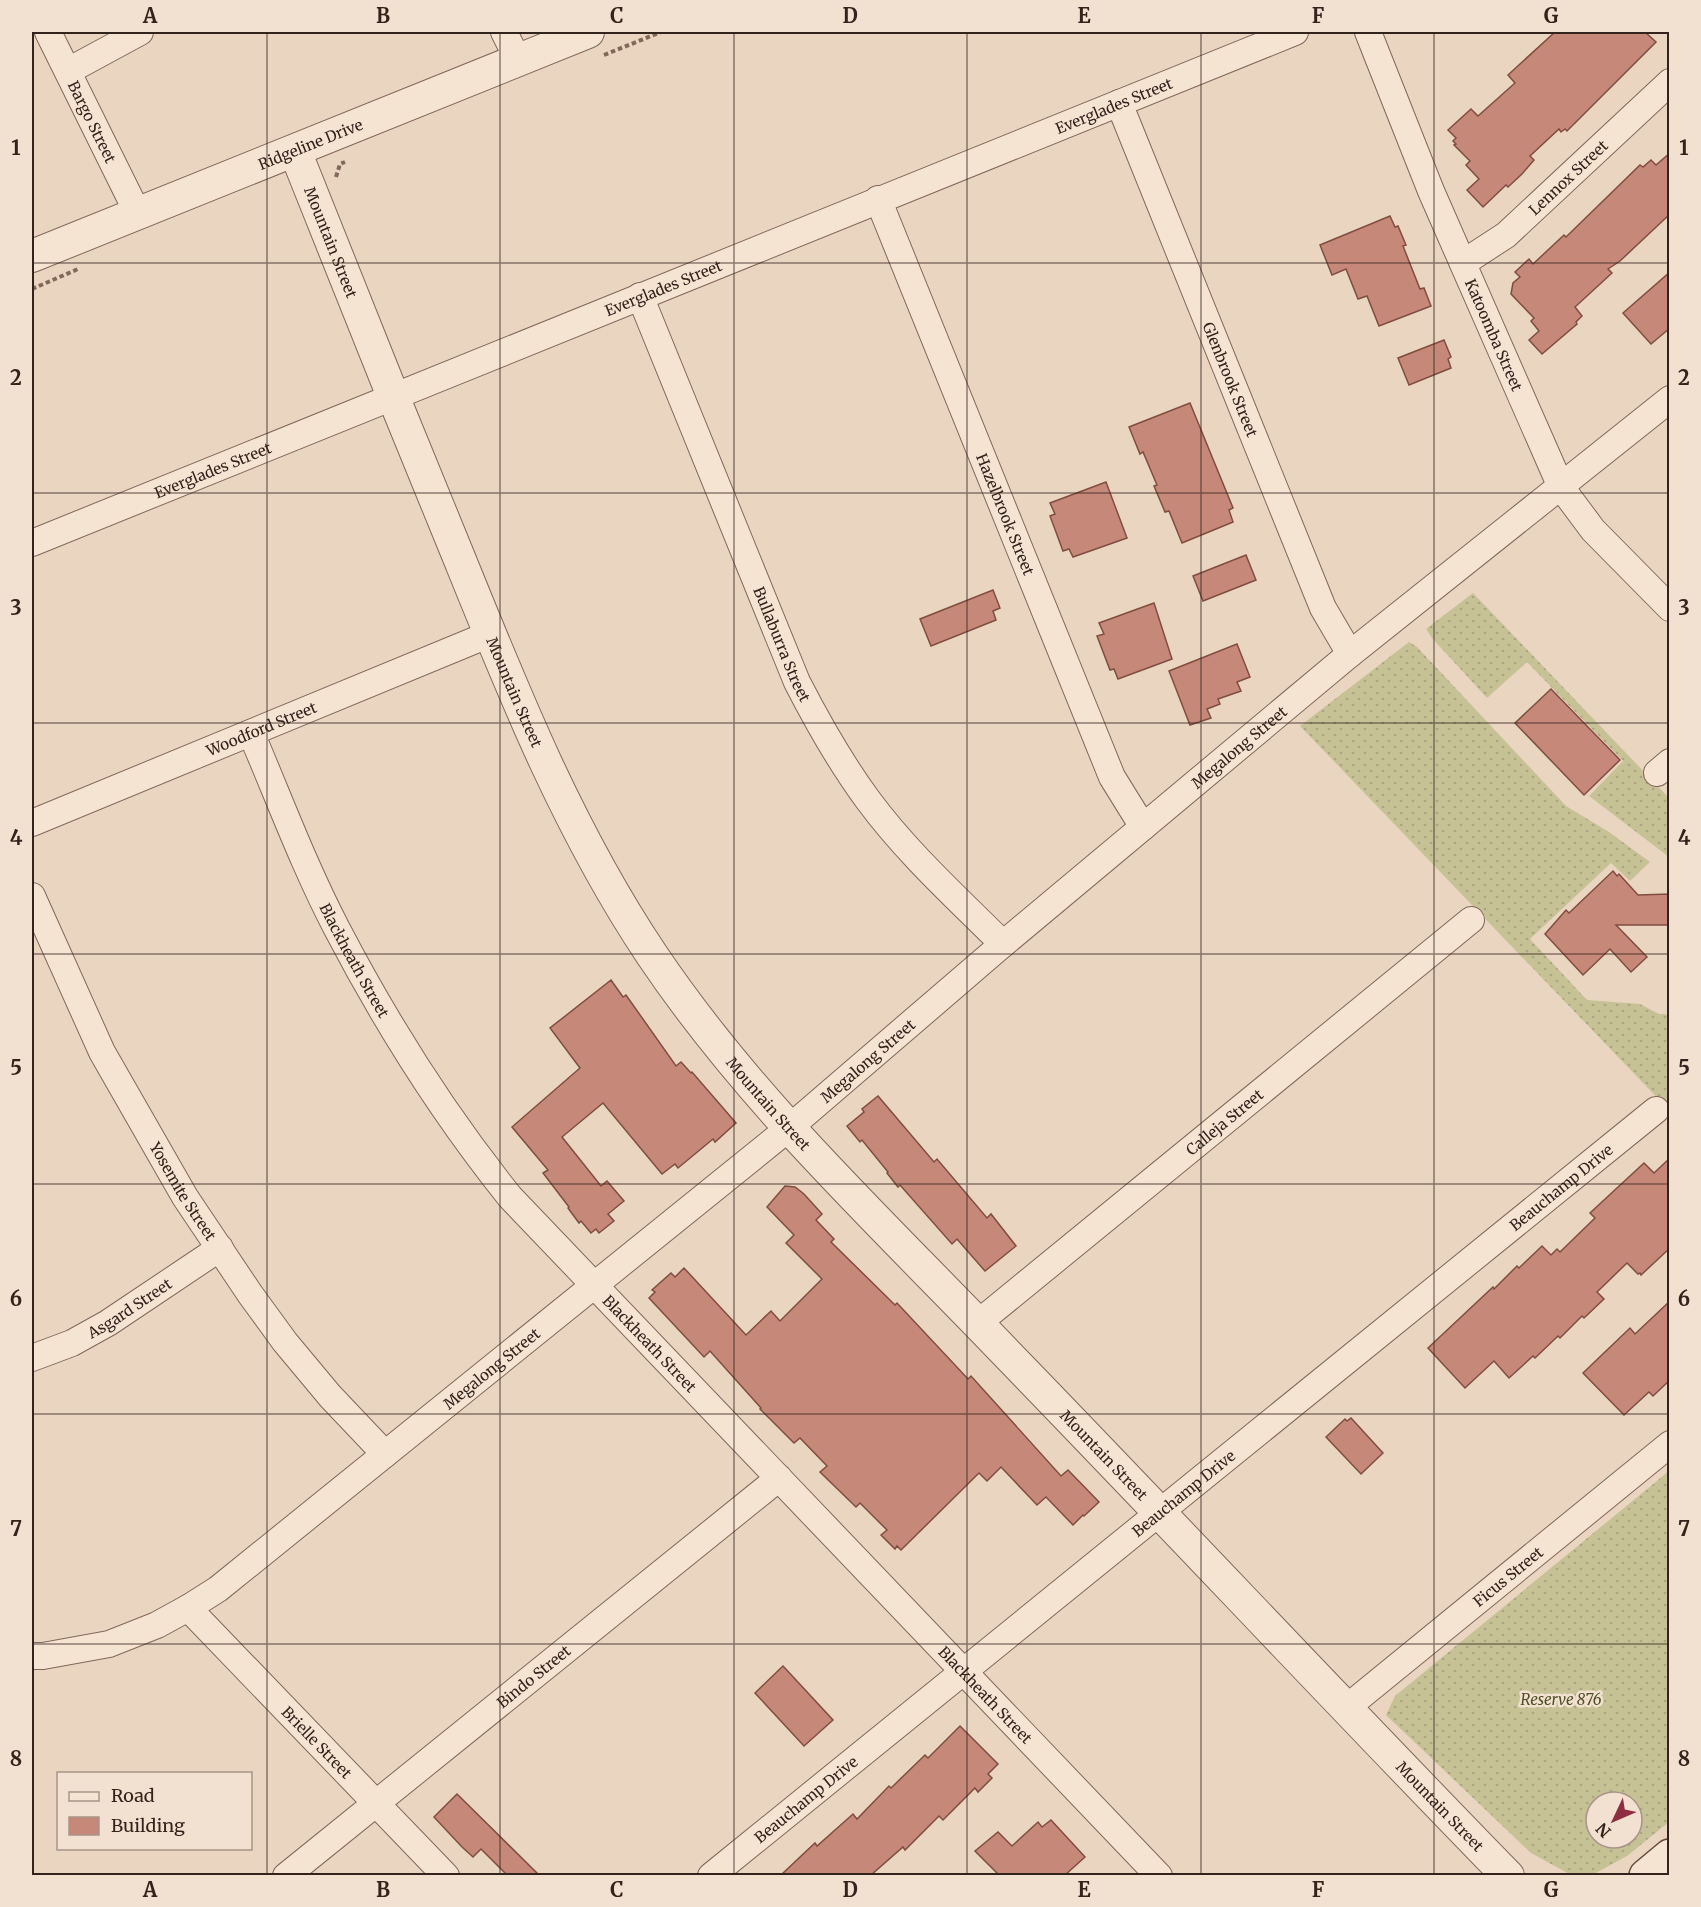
<svg xmlns="http://www.w3.org/2000/svg" width="1701" height="1907" font-family="Merriweather,serif">
  <style>
    .grass { fill: url(#grass-dots); fill-rule: evenodd }
    .building { fill: #c68879; stroke: #804d41; stroke-width: 1.5 }
    .lines { fill: none; stroke-linecap: round; stroke-linejoin: round }
    .minor-casing { stroke: #82675a; stroke-width: 28 }
    .tertiary-casing { stroke: #82675a; stroke-width: 34 }
    .secondary-casing { stroke: #64483d; stroke-width: 36 }
    .path { stroke: #82675a; stroke-width: 4; stroke-dasharray: 4.5 3; stroke-linecap: butt }
    .minor { stroke: #f6e4d3; stroke-width: 26 }
    .tertiary { stroke: #f6e4d3; stroke-width: 32 }
    .secondary { stroke: #f6e4d3; stroke-width: 33 }
    .grid { fill: none; stroke: #33231d; stroke-width: 1.5; stroke-opacity: 0.55 }
    .labels { text-anchor: middle; dominant-baseline: central; stroke-width: 5; stroke-linejoin: round; paint-order: stroke }
    .street-label { font-size: 15px; fill: #33231d; stroke: #f2e1d0 }
    .park-label { font-size: 15px; font-style: italic; fill: #4c4e25; stroke: #f2e1d0 }
    .neatline { fill: none; stroke: #33231d; stroke-width: 2 }
    .grid-label { font-size: 20px; text-anchor: middle; font-weight: bold; fill: #33231d }
  </style>
  <defs>
    <pattern id="grass-dots" width="8" height="8" patternUnits="userSpaceOnUse" patternTransform="scale(1.5)"><rect width="8" height="8" fill="#c7c296"/><path d="M2 2h.1M6 6h.1" fill="none" stroke="#aba681" stroke-width="1.8" stroke-linecap="round"/></pattern>
  </defs>
  <rect width="100%" height="100%" fill="#ead5c1"/>
  <g class="grass">
    <path d="M1473 593 1669 798V857L1589 796 1623 761 1527 662 1487 698 1432 638 1426 629Z"/>
    <path d="M1409 642 1417 647 1566 806 1609 832 1650 862 1630 881 1611 863 1530 939 1587 1000 1640 1004 1659 1014H1665L1669 1016V1110L1300 726Z"/>
    <path d="M1669 1471V1822L1627 1856 1592 1875H1571L1531 1853 1386 1715 1395 1696ZM1596 1802H1632V1838H1596Z"/>
  </g>
  <g class="building">
    <path d="M1555 32H1645L1656 42 1567 131 1565 129 1561 132 1559 129 1530 156 1534 160 1522 174 1508 187 1506 185 1483 207 1467 190 1479 179 1466 165 1470 161 1454 145 1456 144 1453 141 1456 138 1448 130 1471 109 1478 116 1515 83 1508 75Z"/>
    <path d="M1670 153V214L1620 261 1608 269 1612 273 1575 307 1582 316 1576 322 1577 324 1542 354 1529 340 1539 331 1531 321 1534 318 1511 294 1513 283 1520 277 1515 272 1529 259 1533 264 1564 235 1566 237 1640 165 1643 167 1651 160 1656 165Z"/>
    <path d="M1390 216 1395 227 1398 226 1406 245 1403 246 1420 289 1424 288 1431 306 1379 326 1367 296 1358 299 1346 269 1332 275 1320 245Z"/>
    <path d="M1670 272V328L1651 344 1623 313Z"/>
    <path d="M1444 340 1451 357 1448 359 1451 368 1409 385 1398 358Z"/>
    <path d="M1190 403 1233 508 1229 510 1233 522 1182 543 1169 511 1165 512 1154 486 1157 485 1143 452 1140 454 1129 427Z"/>
    <path d="M1106 482 1127 538 1073 557 1069 549 1063 551 1050 516 1055 514 1050 503Z"/>
    <path d="M1246 555 1256 580 1203 601 1193 576Z"/>
    <path d="M993 590 1000 608 993 611 996 620 931 646 920 619Z"/>
    <path d="M1154 603 1172 659 1118 679 1114 669 1110 670 1097 636 1104 634 1099 623Z"/>
    <path d="M1237 644 1250 677 1237 682 1241 691 1218 699 1220 704 1207 709 1211 718 1190 725 1169 671Z"/>
    <path d="M1551 689 1620 760 1584 795 1515 723Z"/>
    <path d="M1613 871 1617 876 1619 874 1638 895 1670 894V925H1616L1647 957 1631 972 1610 949 1583 975 1545 934 1566 910 1569 913Z"/>
    <path d="M611 980 623 997 626 995 676 1066 681 1062 691 1073 692 1072 736 1123 715 1142 713 1139 678 1168 675 1164 662 1174 603 1103 562 1137 601 1186 607 1181 624 1201 608 1214 614 1221 599 1233 596 1229 591 1233 581 1221 579 1223 568 1208 569 1207 543 1173 548 1170 512 1127 580 1068 550 1028Z"/>
    <path d="M878 1096 934 1162 937 1159 987 1218 991 1214 1016 1246 985 1271 957 1239 952 1244 900 1185 898 1187 887 1173 888 1172 862 1140 860 1142 847 1126 864 1112 862 1109Z"/>
    <path d="M1670 1158V1248L1641 1275 1640 1273 1638 1274 1627 1263 1597 1292 1604 1299 1584 1318 1582 1316 1560 1338 1558 1336 1535 1358 1533 1356 1509 1378 1494 1361 1465 1388 1428 1348 1493 1287 1494 1289 1517 1266 1519 1268 1542 1246 1551 1255 1557 1249 1560 1252 1595 1218 1590 1213 1644 1163 1654 1173Z"/>
    <path d="M785 1186 795 1187 804 1194 822 1214 816 1220 834 1239 831 1242 895 1305 897 1303 968 1379 971 1376 1061 1476 1068 1470 1099 1502 1084 1516 1083 1515 1073 1525 1046 1497 1037 1505 1001 1467 987 1481 979 1473 901 1550 897 1546 895 1549 881 1535 887 1530 860 1503 856 1507 820 1472 827 1466 800 1438 794 1443 760 1409 761 1408 710 1351 704 1357 649 1298 655 1292 652 1290 671 1273 675 1277 684 1268 746 1335 771 1311 780 1321 822 1279 786 1243 794 1235 767 1207Z"/>
    <path d="M1670 1301V1380L1653 1396 1649 1392 1624 1415 1583 1373 1630 1328 1635 1334Z"/>
    <path d="M1351 1418 1383 1453 1361 1474 1326 1437 1345 1419 1347 1421Z"/>
    <path d="M783 1666 833 1720 804 1746 755 1693Z"/>
    <path d="M960 1726 998 1764 988 1774 992 1778 978 1792 975 1788 943 1820 939 1816 905 1850 903 1847 871 1875H781L815 1843 817 1846 853 1814 857 1819 889 1786 891 1788 925 1755 928 1758Z"/>
    <path d="M457 1794 539 1875H507L481 1849 473 1857 462 1847 434 1817Z"/>
    <path d="M1051 1820 1085 1857 1065 1875H999L975 1851 998 1832 1012 1846 1038 1822 1042 1827Z"/>
  </g>
  <g class="lines">
    <g class="minor-casing">
      <g id="minor">
        <path id="s1" d="M48 32 137 212"/>
        <path d="M504 32 518 60"/>
        <path id="s2" d="M1368 32 1431 191 1561 487 1593 530 1670 608"/>
        <path d="M68 71 140 32"/>
        <path id="s3" d="M1119 103 1323 608 1350 654"/>
        <path id="s4" d="M878 199 1112 777 1143 827"/>
        <path id="s5" d="M1463 263 1506 235 1670 82"/>
        <path id="s6" d="M640 296 797 682C818 723 840 762 868 800 907 853 957 898 1003 944"/>
        <path id="s7" d="M32 543 1295 32"/>
        <path id="s8" d="M251 733C279 798 304 866 337 929 385 1021 445 1116 510 1197L1159 1876"/>
        <path d="M1657 773 1670 762"/>
        <path id="s9" d="M32 823 490 634"/>
        <path id="s10" d="M32 896 102 1052 185 1197 250 1294 285 1342 330 1396 385 1454"/>
        <path id="s11" d="M978 1323 1471 920"/>
        <path id="s12" d="M32 1358 72 1343 108 1323 220 1248"/>
        <path id="s13" d="M188 1608 446 1876"/>
        <path id="s14" d="M32 1656H43L109 1644 157 1625 188 1608 218 1589 789 1128 1003 944 1350 654 1670 399"/>
        <path id="s15" d="M1345 1709 1670 1444"/>
        <path id="s16" d="M286 1876 779 1478"/>
        <path id="s17" d="M711 1876 1656 1110"/>
      </g>
    </g>
    <g class="tertiary-casing">
      <g id="tertiary">
        <path id="s18" d="M295 151C349 288 404 424 460 560 515 696 570 833 652 955 752 1104 886 1227 1009 1356 1176 1528 1340 1704 1508 1876"/>
        <path id="s19" d="M32 256 588 32"/>
      </g>
    </g>
    <g class="secondary-casing">
      <path id="secondary" d="M1646 1876 1670 1856"/>
    </g>
    <g class="path">
      <path d="M604 55 661 32"/>
      <path d="M336 177 340 164 345 162"/>
      <path d="M32 289 78 269"/>
    </g>
    <use href="#minor" class="minor"/>
    <use href="#tertiary" class="tertiary"/>
    <use href="#secondary" class="secondary"/>
  </g>
  <path class="grid" d="M267 32V1876M500 32V1876M734 32V1876M967 32V1876M1201 32V1876M1434 32V1876M32 263H1670M32 493H1670M32 723H1670M32 954H1670M32 1184H1670M32 1414H1670M32 1644H1670"/>
  <g class="labels">
    <g class="street-label">
      <text stroke="none"><textPath href="#s7" startOffset="1167">Everglades Street</textPath></text>
      <text stroke="none"><textPath href="#s1" startOffset="100">Bargo Street</textPath></text>
      <text stroke="none"><textPath href="#s19" startOffset="300">Ridgeline Drive</textPath></text>
      <text stroke="none"><textPath href="#s5" startOffset="136">Lennox Street</textPath></text>
      <text stroke="none"><textPath href="#s18" startOffset="98">Mountain Street</textPath></text>
      <text stroke="none"><textPath href="#s7" startOffset="681">Everglades Street</textPath></text>
      <text stroke="none"><textPath href="#s2" startOffset="328">Katoomba Street</textPath></text>
      <text stroke="none"><textPath href="#s3" startOffset="298">Glenbrook Street</textPath></text>
      <text stroke="none"><textPath href="#s7" startOffset="195">Everglades Street</textPath></text>
      <text stroke="none"><textPath href="#s4" startOffset="340">Hazelbrook Street</textPath></text>
      <text stroke="none"><textPath href="#s6" startOffset="376">Bullaburra Street</textPath></text>
      <text stroke="none"><textPath href="#s18" startOffset="584">Mountain Street</textPath></text>
      <text stroke="none"><textPath href="#s9" startOffset="248">Woodford Street</textPath></text>
      <text stroke="none"><textPath href="#s14" startOffset="1524">Megalong Street</textPath></text>
      <text stroke="none"><textPath href="#s8" startOffset="250">Blackheath Street</textPath></text>
      <text stroke="none"><textPath href="#s14" startOffset="1038">Megalong Street</textPath></text>
      <text stroke="none"><textPath href="#s18" startOffset="1070">Mountain Street</textPath></text>
      <text stroke="none"><textPath href="#s11" startOffset="318">Calleja Street</textPath></text>
      <text stroke="none"><textPath href="#s17" startOffset="1094">Beauchamp Drive</textPath></text>
      <text stroke="none"><textPath href="#s10" startOffset="332">Yosemite Street</textPath></text>
      <text stroke="none"><textPath href="#s12" startOffset="110">Asgard Street</textPath></text>
      <text stroke="none"><textPath href="#s8" startOffset="736">Blackheath Street</textPath></text>
      <text stroke="none"><textPath href="#s14" startOffset="552">Megalong Street</textPath></text>
      <text stroke="none"><textPath href="#s18" startOffset="1556">Mountain Street</textPath></text>
      <text stroke="none"><textPath href="#s17" startOffset="608">Beauchamp Drive</textPath></text>
      <text stroke="none"><textPath href="#s15" startOffset="210">Ficus Street</textPath></text>
      <text stroke="none"><textPath href="#s16" startOffset="318">Bindo Street</textPath></text>
      <text stroke="none"><textPath href="#s8" startOffset="1222">Blackheath Street</textPath></text>
      <text stroke="none"><textPath href="#s13" startOffset="186">Brielle Street</textPath></text>
      <text stroke="none"><textPath href="#s17" startOffset="122">Beauchamp Drive</textPath></text>
      <text stroke="none"><textPath href="#s18" startOffset="2042">Mountain Street</textPath></text>
    </g>
    <g class="park-label">
      <text x="1561" y="1699">Reserve 876</text>
    </g>
  </g>
  <rect width="1701" height="1907" fill="none" stroke="#f2e1d0" stroke-width="66"/>
  <rect x="57" y="1772" width="195" height="78" fill="#f2e1d0" stroke="#a69588" stroke-width="1.5"/>
  <rect x="69" y="1792" width="30" height="9" fill="#f6e4d3" stroke="#a69588" stroke-width="1.5"/>
  <text x="111" y="1802" font-size="18" fill="#33231d">Road</text>
  <rect x="69" y="1817" width="30" height="18" fill="#c68879" stroke="#a69588" stroke-width="1.5"/>
  <text x="111" y="1832" font-size="18" fill="#33231d">Building</text>
  <g transform="translate(1614 1820) rotate(226)"><circle r="28" fill="#f2e1d0" stroke="#a69588" stroke-width="1.5"/>
  <path d="M0-4.5L10 22L0 15L-10 22Z" fill="#8d2e43"/>
  <text y="-9" font-size="16" font-weight="bold" text-anchor="middle" fill="#33231d">N</text>
  </g>
  <rect x="33" y="33" width="1635" height="1841" class="neatline"/>
  <g class="grid-label">
    <text x="150" y="23">A</text>
    <text x="383" y="23">B</text>
    <text x="617" y="23">C</text>
    <text x="850" y="23">D</text>
    <text x="1084" y="23">E</text>
    <text x="1318" y="23">F</text>
    <text x="1551" y="23">G</text>
    <text x="16" y="155">1</text>
    <text x="1684" y="155">1</text>
    <text x="16" y="385">2</text>
    <text x="1684" y="385">2</text>
    <text x="16" y="615">3</text>
    <text x="1684" y="615">3</text>
    <text x="16" y="845">4</text>
    <text x="1684" y="845">4</text>
    <text x="16" y="1075">5</text>
    <text x="1684" y="1075">5</text>
    <text x="16" y="1306">6</text>
    <text x="1684" y="1306">6</text>
    <text x="16" y="1536">7</text>
    <text x="1684" y="1536">7</text>
    <text x="16" y="1766">8</text>
    <text x="1684" y="1766">8</text>
    <text x="150" y="1897">A</text>
    <text x="383" y="1897">B</text>
    <text x="617" y="1897">C</text>
    <text x="850" y="1897">D</text>
    <text x="1084" y="1897">E</text>
    <text x="1318" y="1897">F</text>
    <text x="1551" y="1897">G</text>
  </g>
</svg>
